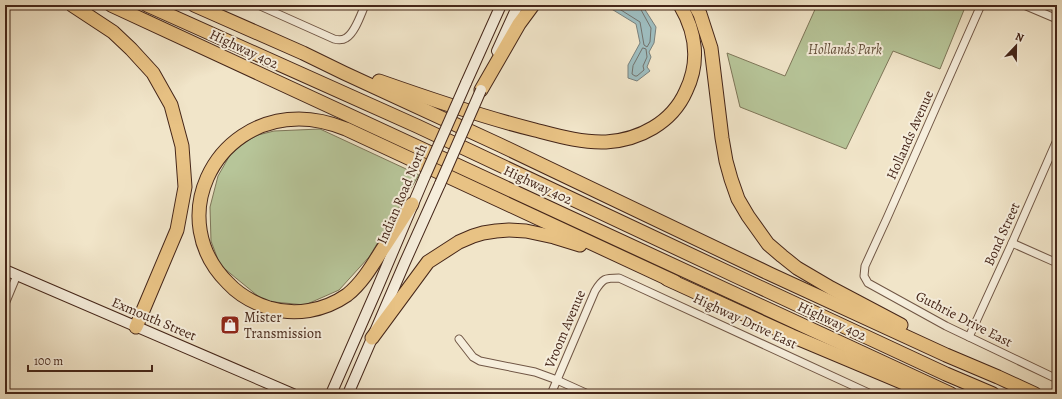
<svg xmlns="http://www.w3.org/2000/svg" width="1062" height="399" font-family="Alegreya,serif">
  <style>
    .green { fill: #b7c599; stroke: #7e7659 }
    .water { fill: #9ebdbf; stroke: #7a817d }
    .lines { fill: none; stroke-linecap: round; stroke-linejoin: round }
    .shore { stroke: #72726c; stroke-width: 1 }
    .minor-casing { stroke: #705645; stroke-width: 9 }
    .secondary-casing { stroke: #452619; stroke-width: 12 }
    .motorway-casing { stroke: #452619; stroke-width: 15 }
    .minor { stroke: #f6eedc; stroke-width: 7 }
    .secondary { stroke: #f6eedc; stroke-width: 10 }
    .motorway { stroke: #e8c284; stroke-width: 13 }
    .secondary-bridge-casing { stroke: #452619; stroke-width: 12; stroke-linecap: butt }
    .secondary-bridge { stroke: #f6eedc; stroke-width: 10 }
    .labels { text-anchor: middle; dominant-baseline: central; stroke-width: 4; stroke-linejoin: round; paint-order: stroke }
    .street-label { font-size: 14px; fill: #452619; stroke: #f6eedc }
    .park-label { font-size: 14px; font-style: italic; fill: #624e39; stroke: #f6eedc }
    .poi-label { font-size: 14px; fill: #452619; stroke: #f6eedc; text-anchor: start }
  </style>
  <rect width="100%" height="100%" fill="#f1e5c9"/>
  <filter id="stains"><feTurbulence type="fractalNoise" baseFrequency=".005" numOctaves="4"/><feColorMatrix values="0 0 0 0 .2 0 0 0 0 .09 0 0 0 0 .02 0 0 0 .5 -.17"/></filter>
  <radialGradient id="worn" r=".72"><stop offset=".6" stop-color="#630" stop-opacity="0"/><stop offset="1" stop-color="#630" stop-opacity=".3"/></radialGradient>
  <g class="green">
    <path d="M817 5H966L940 69 893 51 846 149 740 107 727 53 785 76Z"/>
    <path d="M320 129 419 175 369 257 339 290 305 305 264 301 220 265 211 241 210 207 218 176 234 148 258 135 274 131Z"/>
  </g>
  <path class="water" d="M605 5H642L656 27 654 43 649 52 651 57 647 67 650 71 637 81 628 78V65L640 43 636 24Z"/>
  <g class="lines">
    <g class="shore">
      <path d="M613 5 640 22 644 45 647 47 650 42 651 28 640 8 639 5"/>
      <path d="M643 48 646 49 647 57 643 66 644 70 637 76H635L632 74 633 66Z"/>
    </g>
    <g class="minor-casing">
      <g id="minor">
        <path d="M258 5 334 39C338 40 343 40 346 38 355 33 361 14 365 5"/>
        <path d="M981 5 887 218 865 266 864 276 868 283 946 326 1057 379"/>
        <path d="M1024 5 1057 19"/>
        <path d="M1012 243 1057 263"/>
        <path d="M5 304 17 275"/>
        <path d="M969 337 1012 243 1057 140"/>
        <path d="M459 339 473 357 480 361 535 372 557 380 588 394"/>
        <path d="M551 394 595 291C603 278 605 278 619 278L871 394"/>
      </g>
    </g>
    <g class="secondary-casing">
      <g id="secondary">
        <path d="M497 51 518 5"/>
        <path d="M466 83 501 5"/>
        <path d="M5 270 293 394"/>
        <path d="M331 394 377 289 425 176"/>
        <path d="M348 394 405 262 440 184"/>
      </g>
    </g>
    <g class="motorway-casing">
      <g id="motorway">
        <path d="M72 5 113 32 131 49 153 73 171 105 182 146 185 187 177 230 136 327"/>
        <path d="M111 5 951 394"/>
        <path d="M147 5 417 126 740 278 946 374 993 394"/>
        <path d="M194 5 303 53 344 73 500 145 770 274 946 355 998 377 1035 394"/>
        <path d="M695 5 700 14 711 48 722 138 726 161 731 179 738 199 748 216 768 244 782 256 797 268 831 288 901 325"/>
        <path d="M379 81C430 99 482 117 535 130 558 136 582 143 606 142 639 140 672 123 686 91 700 62 696 32 680 5"/>
        <path d="M481 90 519 24 533 5"/>
        <path d="M412 204C402 219 392 235 382 250 372 266 362 283 347 295 324 311 295 316 269 308 254 303 239 295 228 283 165 221 212 119 299 119 315 119 331 123 346 129L675 282"/>
        <path d="M667 279 792 336 930 394"/>
        <path d="M372 338 428 262 459 242 473 236 483 233 496 231 509 230 526 231 554 237 580 245"/>
      </g>
    </g>
    <use href="#minor" class="minor"/>
    <use href="#secondary" class="secondary"/>
    <use href="#motorway" class="motorway"/>
    <g class="secondary-bridge-casing">
      <g id="secondary-bridge">
        <path d="M425 176 466 83"/>
        <path d="M440 184 481 90"/>
      </g>
    </g>
    <use href="#secondary-bridge" class="secondary-bridge"/>
  </g>
  <defs>
    <g id="shop-square" transform="scale(1)"><rect x="-9" y="-9" width="18" height="18" rx="4" fill="#8f2418" stroke="#f6eedc"/><path d="M-5-2.5h2.3a2.7 3.5 0 0 1 5.4 0H5L5.5 6h-11ZM-1.5-2.5h3a1.5 2.3 0 0 0-3 0Z" fill="#fff"/></g>
  </defs>
  <g fill-rule="evenodd">
    <use href="#shop-square" x="230" y="325"/>
  </g>
  <g class="labels">
    <g class="street-label">
      <text transform="translate(244 49) rotate(25)">Highway 402</text>
      <text transform="translate(910 135) rotate(-66)">Hollands Avenue</text>
      <text transform="translate(538 185) rotate(25)">Highway 402</text>
      <text transform="translate(402 194) rotate(-67)">Indian Road North</text>
      <text transform="translate(1002 234) rotate(-66)">Bond Street</text>
      <text transform="translate(154 319) rotate(23)">Exmouth Street</text>
      <text transform="translate(964 319) rotate(27)">Guthrie Drive East</text>
      <text transform="translate(745 321) rotate(25)">Highway Drive East</text>
      <text transform="translate(832 321) rotate(25)">Highway 402</text>
      <text transform="translate(565 329) rotate(-67)">Vroom Avenue</text>
    </g>
    <g class="park-label">
      <text x="845" y="49">Hollands Park</text>
    </g>
    <g class="poi-label">
      <text x="244" y="317">Mister<tspan x="244" dy="16">Transmission</tspan></text>
    </g>
  </g>
  <rect width="1062" height="399" fill="none" stroke="#f1e5c9" stroke-width="20"/>
  <rect x="6" y="6" width="1050" height="387" fill="none" stroke="#452619" stroke-width="2"/>
  <rect x="10" y="10" width="1042" height="379" fill="none" stroke="#452619"/>
  <g transform="translate(1016 46) rotate(22)" stroke="#f6eedc" stroke-width="3" paint-order="stroke">
  <path d="M0-3L7 15L0 10L-7 15Z" fill="#452619"/>
  <text y="-6" font-size="11" font-weight="bold" text-anchor="middle" fill="#452619">N</text>
  </g>
  <path d="M28 365v6h124v-6" fill="none" stroke="#452619" stroke-width="2"/>
  <text x="34" y="365" font-size="12" fill="#452619" stroke="#f6eedc" stroke-width="3" paint-order="stroke">100 m</text>
  <rect width="100%" height="100%" filter="url(#stains)"/>
  <rect width="100%" height="100%" fill="url(#worn)"/>
</svg>
